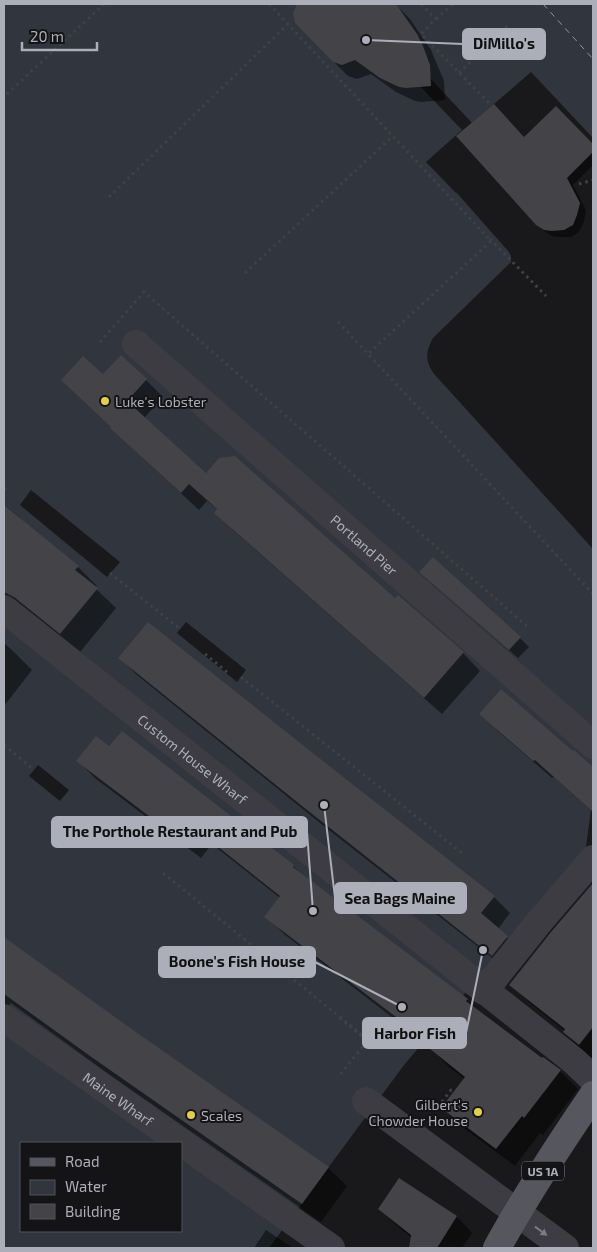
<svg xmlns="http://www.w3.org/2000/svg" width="597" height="1252" font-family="'Exo 2',sans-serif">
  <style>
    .water { fill: #30353e; fill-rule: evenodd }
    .pier { fill: #19191b }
    .shadow { fill: #0007 }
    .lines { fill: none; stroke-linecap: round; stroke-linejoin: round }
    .ferry { stroke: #8695b2; stroke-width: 1; stroke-dasharray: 6 5; stroke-linecap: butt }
    .building { fill: #444348 }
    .path { stroke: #404147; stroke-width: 3; stroke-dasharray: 2.5 4; stroke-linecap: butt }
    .minor { stroke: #3c3c42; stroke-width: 28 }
    .major { stroke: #56575e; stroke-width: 28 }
    .path-bridge { stroke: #404147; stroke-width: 3; stroke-dasharray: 2.5 4; stroke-linecap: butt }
    .oneway { fill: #7a7b84 }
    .poi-dot { fill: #e7cf45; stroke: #141416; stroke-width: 2 }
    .labels { text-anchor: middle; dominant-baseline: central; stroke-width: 4; stroke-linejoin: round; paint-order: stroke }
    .shield { fill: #141416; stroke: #7e8089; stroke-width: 1 }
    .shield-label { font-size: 12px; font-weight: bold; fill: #acaeba }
    .poi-label { font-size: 14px; fill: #acaeba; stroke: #141416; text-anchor: start }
    .street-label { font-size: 14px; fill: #acaeba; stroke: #141416 }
    .leader { fill: none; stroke: #acaeba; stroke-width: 2 }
    .callout-dot { fill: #acaeba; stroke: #141416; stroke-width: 2 }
    .callout { fill: #acaeba; stroke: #acaeba; stroke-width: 2 }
    .callout-label { font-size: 15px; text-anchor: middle; font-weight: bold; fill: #111 }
  </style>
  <rect width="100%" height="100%" fill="#19191b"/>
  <path class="water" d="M4 4H593V186L531 120 456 192 509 252 511 256V262L433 338C425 353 425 362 435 375L593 549V794L585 855 495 958 404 1065 269 1248H4ZM21 1143H181V1231H21Z"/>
  <g class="pier">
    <path d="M531 72 593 138V186L531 120 456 193 426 162 462 130 420 86 430 78 472 123Z"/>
    <path d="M31 490 120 562 107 577 20 505Z"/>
    <path d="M186 622 246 670 237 682 177 633Z"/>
    <path d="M38 765 69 790 60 801 29 776Z"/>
  </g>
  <g class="shadow">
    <path d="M299 4H395L410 19 431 50 444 81 445 100 421 102 415 101 396 92 371 74 357 79 348 76 333 61 294 13Z"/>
    <path d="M556 108 593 146V165L573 185 586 210 584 222 579 232 571 237H559L552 236 544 231 537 224 524 138Z"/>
    <path d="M103 376 146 380 163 397 144 418 206 475 395 600 398 596 463 653 480 671 442 714 233 530 216 513 218 510 207 501 199 510 129 445Z"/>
    <path d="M4 505 18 516 29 527 78 567 97 586 95 588 116 608 80 652 27 612 4 594Z"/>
    <path d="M430 581 520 638 529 647 518 658Z"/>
    <path d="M4 643 13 651 32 670 4 706Z"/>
    <path d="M120 658 494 897 510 913 498 929 523 954 509 971 320 823 137 675Z"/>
    <path d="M481 714 573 753 574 751 593 768V812L554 777 552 778 499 732Z"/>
    <path d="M110 748 293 866 305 877 467 1000 478 1011 543 1060 544 1059 560 1071 578 1089 543 1135 540 1133 515 1166 461 1126 443 1108 465 1079 449 1067 431 1049 432 1048 284 934 266 916 280 898 212 844 201 858 96 779 78 761Z"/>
    <path d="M593 885V1059L582 1050 564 1032 565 1031 529 1002 511 984 552 933Z"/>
    <path d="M4 938 125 1026 328 1168 347 1186 321 1222 110 1075 11 1003 4 1012Z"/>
    <path d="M399 1180 457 1217 472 1233 462 1248H416L411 1243 412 1238 395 1224 379 1209Z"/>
    <path d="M266 1230 293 1248H254Z"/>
  </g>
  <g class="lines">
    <path class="ferry" d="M543 4 593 59"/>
  </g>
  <g class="building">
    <path d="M297 4H396L417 34 423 46 430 65 431 86 406 88 399 87 380 78 355 60 342 65 333 62 295 23 293 13Z"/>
    <path d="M494 104 524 137 556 106 593 144V152L567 178 580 203 577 215 573 225 564 230 552 231 544 230 536 225 456 136Z"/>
    <path d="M121 355 147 379 127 401 206 473 219 458 235 456 395 598 398 595 464 652 424 698 214 513 217 509 189 484 181 493 110 428 111 427 61 380 83 356 103 374Z"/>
    <path d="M4 505 79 566 75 570 98 588 60 634 14 597 4 592Z"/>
    <path d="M433 557 521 637 509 650 419 572Z"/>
    <path d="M148 622 309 750 495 896 481 913 508 936 492 956 302 806 118 658Z"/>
    <path d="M501 689 573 751 574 750 593 767V812L535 760 533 761 479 714Z"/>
    <path d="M122 731 294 865 293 867 468 999 466 1001 542 1058 543 1057 561 1070 524 1118 522 1116 496 1149 441 1108 465 1077 430 1049 433 1045 264 917 280 896 193 827 182 841 76 761 96 736 109 746Z"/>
    <path d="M593 883V1027L579 1045 563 1032 565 1029 509 985 551 932Z"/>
    <path d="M4 937 126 1025 329 1167 302 1204 90 1056 4 994Z"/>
    <path d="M399 1178 457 1216 437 1248H409L411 1235 378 1209Z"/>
  </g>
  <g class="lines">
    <g class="path">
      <path d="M269 4 491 241 368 354"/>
      <path d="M421 4 436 19 421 34 492 106"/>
      <path d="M436 19 453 4"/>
      <path d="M459 73 509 24"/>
      <path d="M420 86 424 83"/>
      <path d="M7 94 104 4"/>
      <path d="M579 184 593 180"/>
      <path d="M109 197 288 24"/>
      <path d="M490 239 546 296"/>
      <path d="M245 273 393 136"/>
      <path d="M338 322 593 594"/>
      <path d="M100 342 144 292 529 628"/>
      <path d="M4 488 6 490"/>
      <path d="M110 573 180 629"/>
      <path d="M205 654 227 672"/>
      <path d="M241 677 462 853"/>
      <path d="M4 745 34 770"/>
      <path d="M163 873 368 1040 339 1076"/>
      <path d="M438 1107 451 1090 453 1092"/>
      <path d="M4 1248H5"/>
    </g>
    <g class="minor">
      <path id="s1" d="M136 344 593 745"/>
      <path id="s2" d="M4 609 574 1061 593 1079"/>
      <path d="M484 991 539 922 593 859"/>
      <path id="s3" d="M4 1018 331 1248"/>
      <path d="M366 1101 565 1248"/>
    </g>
    <path class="major" d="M497 1248C526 1195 559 1145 593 1095"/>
    <path class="path-bridge" d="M340 1018 377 1049"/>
  </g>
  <defs><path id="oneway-solid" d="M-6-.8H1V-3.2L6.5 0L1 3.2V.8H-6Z" transform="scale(1.25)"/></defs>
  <use class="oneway" href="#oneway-solid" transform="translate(541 1231) rotate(36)"/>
  <g class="poi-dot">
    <circle cx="105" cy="401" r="5"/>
    <circle cx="478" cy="1112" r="5"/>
    <circle cx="191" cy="1115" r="5"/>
  </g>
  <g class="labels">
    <rect class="shield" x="522" y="1161.5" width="42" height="19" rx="4"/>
    <g class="shield-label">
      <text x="543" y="1171">US 1A</text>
    </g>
    <g class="poi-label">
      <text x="115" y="401">Luke's Lobster</text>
      <text x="468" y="1104" text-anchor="end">Gilbert's<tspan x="468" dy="16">Chowder House</tspan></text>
      <text x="201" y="1115">Scales</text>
    </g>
    <g class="street-label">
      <text stroke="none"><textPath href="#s1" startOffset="304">Portland Pier</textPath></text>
      <text stroke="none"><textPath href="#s2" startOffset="241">Custom House Wharf</textPath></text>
      <text stroke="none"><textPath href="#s3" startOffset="140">Maine Wharf</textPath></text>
    </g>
  </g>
  <path class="leader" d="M366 40L463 44M313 911L307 832M324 805L335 898M402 1007L315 962M483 950L466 1033"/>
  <g class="callout-dot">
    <circle cx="366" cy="40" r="5"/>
    <circle cx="313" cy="911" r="5"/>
    <circle cx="324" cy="805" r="5"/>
    <circle cx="402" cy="1007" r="5"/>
    <circle cx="483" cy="950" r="5"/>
  </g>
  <g class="callout">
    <rect x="463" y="29" width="82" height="30" rx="5"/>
    <rect x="52" y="817" width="255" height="30" rx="5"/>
    <rect x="335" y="883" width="131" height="30" rx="5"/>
    <rect x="159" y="947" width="156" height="30" rx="5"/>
    <rect x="363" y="1018" width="103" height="30" rx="5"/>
  </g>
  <g class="callout-label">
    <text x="504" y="49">DiMillo's</text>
    <text x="180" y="837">The Porthole Restaurant and Pub</text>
    <text x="400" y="904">Sea Bags Maine</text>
    <text x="237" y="967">Boone's Fish House</text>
    <text x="415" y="1039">Harbor Fish</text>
  </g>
  <rect width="597" height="1252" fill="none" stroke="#acaeba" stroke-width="10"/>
  <rect x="20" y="1142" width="162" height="90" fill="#141416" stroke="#515258"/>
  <rect x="30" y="1158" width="25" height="8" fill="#56575e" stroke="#515258"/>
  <text x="65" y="1167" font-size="15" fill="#acaeba">Road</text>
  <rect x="30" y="1180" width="25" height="15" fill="#30353e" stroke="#515258"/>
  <text x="65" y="1192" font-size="15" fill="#acaeba">Water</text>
  <rect x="30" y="1204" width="25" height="15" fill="#444348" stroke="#515258"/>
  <text x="65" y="1217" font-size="15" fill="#acaeba">Building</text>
  <path d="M22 42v8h75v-8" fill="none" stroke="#acaeba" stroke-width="2.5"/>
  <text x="30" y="42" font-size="15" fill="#acaeba" stroke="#141416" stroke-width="4" paint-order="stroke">20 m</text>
</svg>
